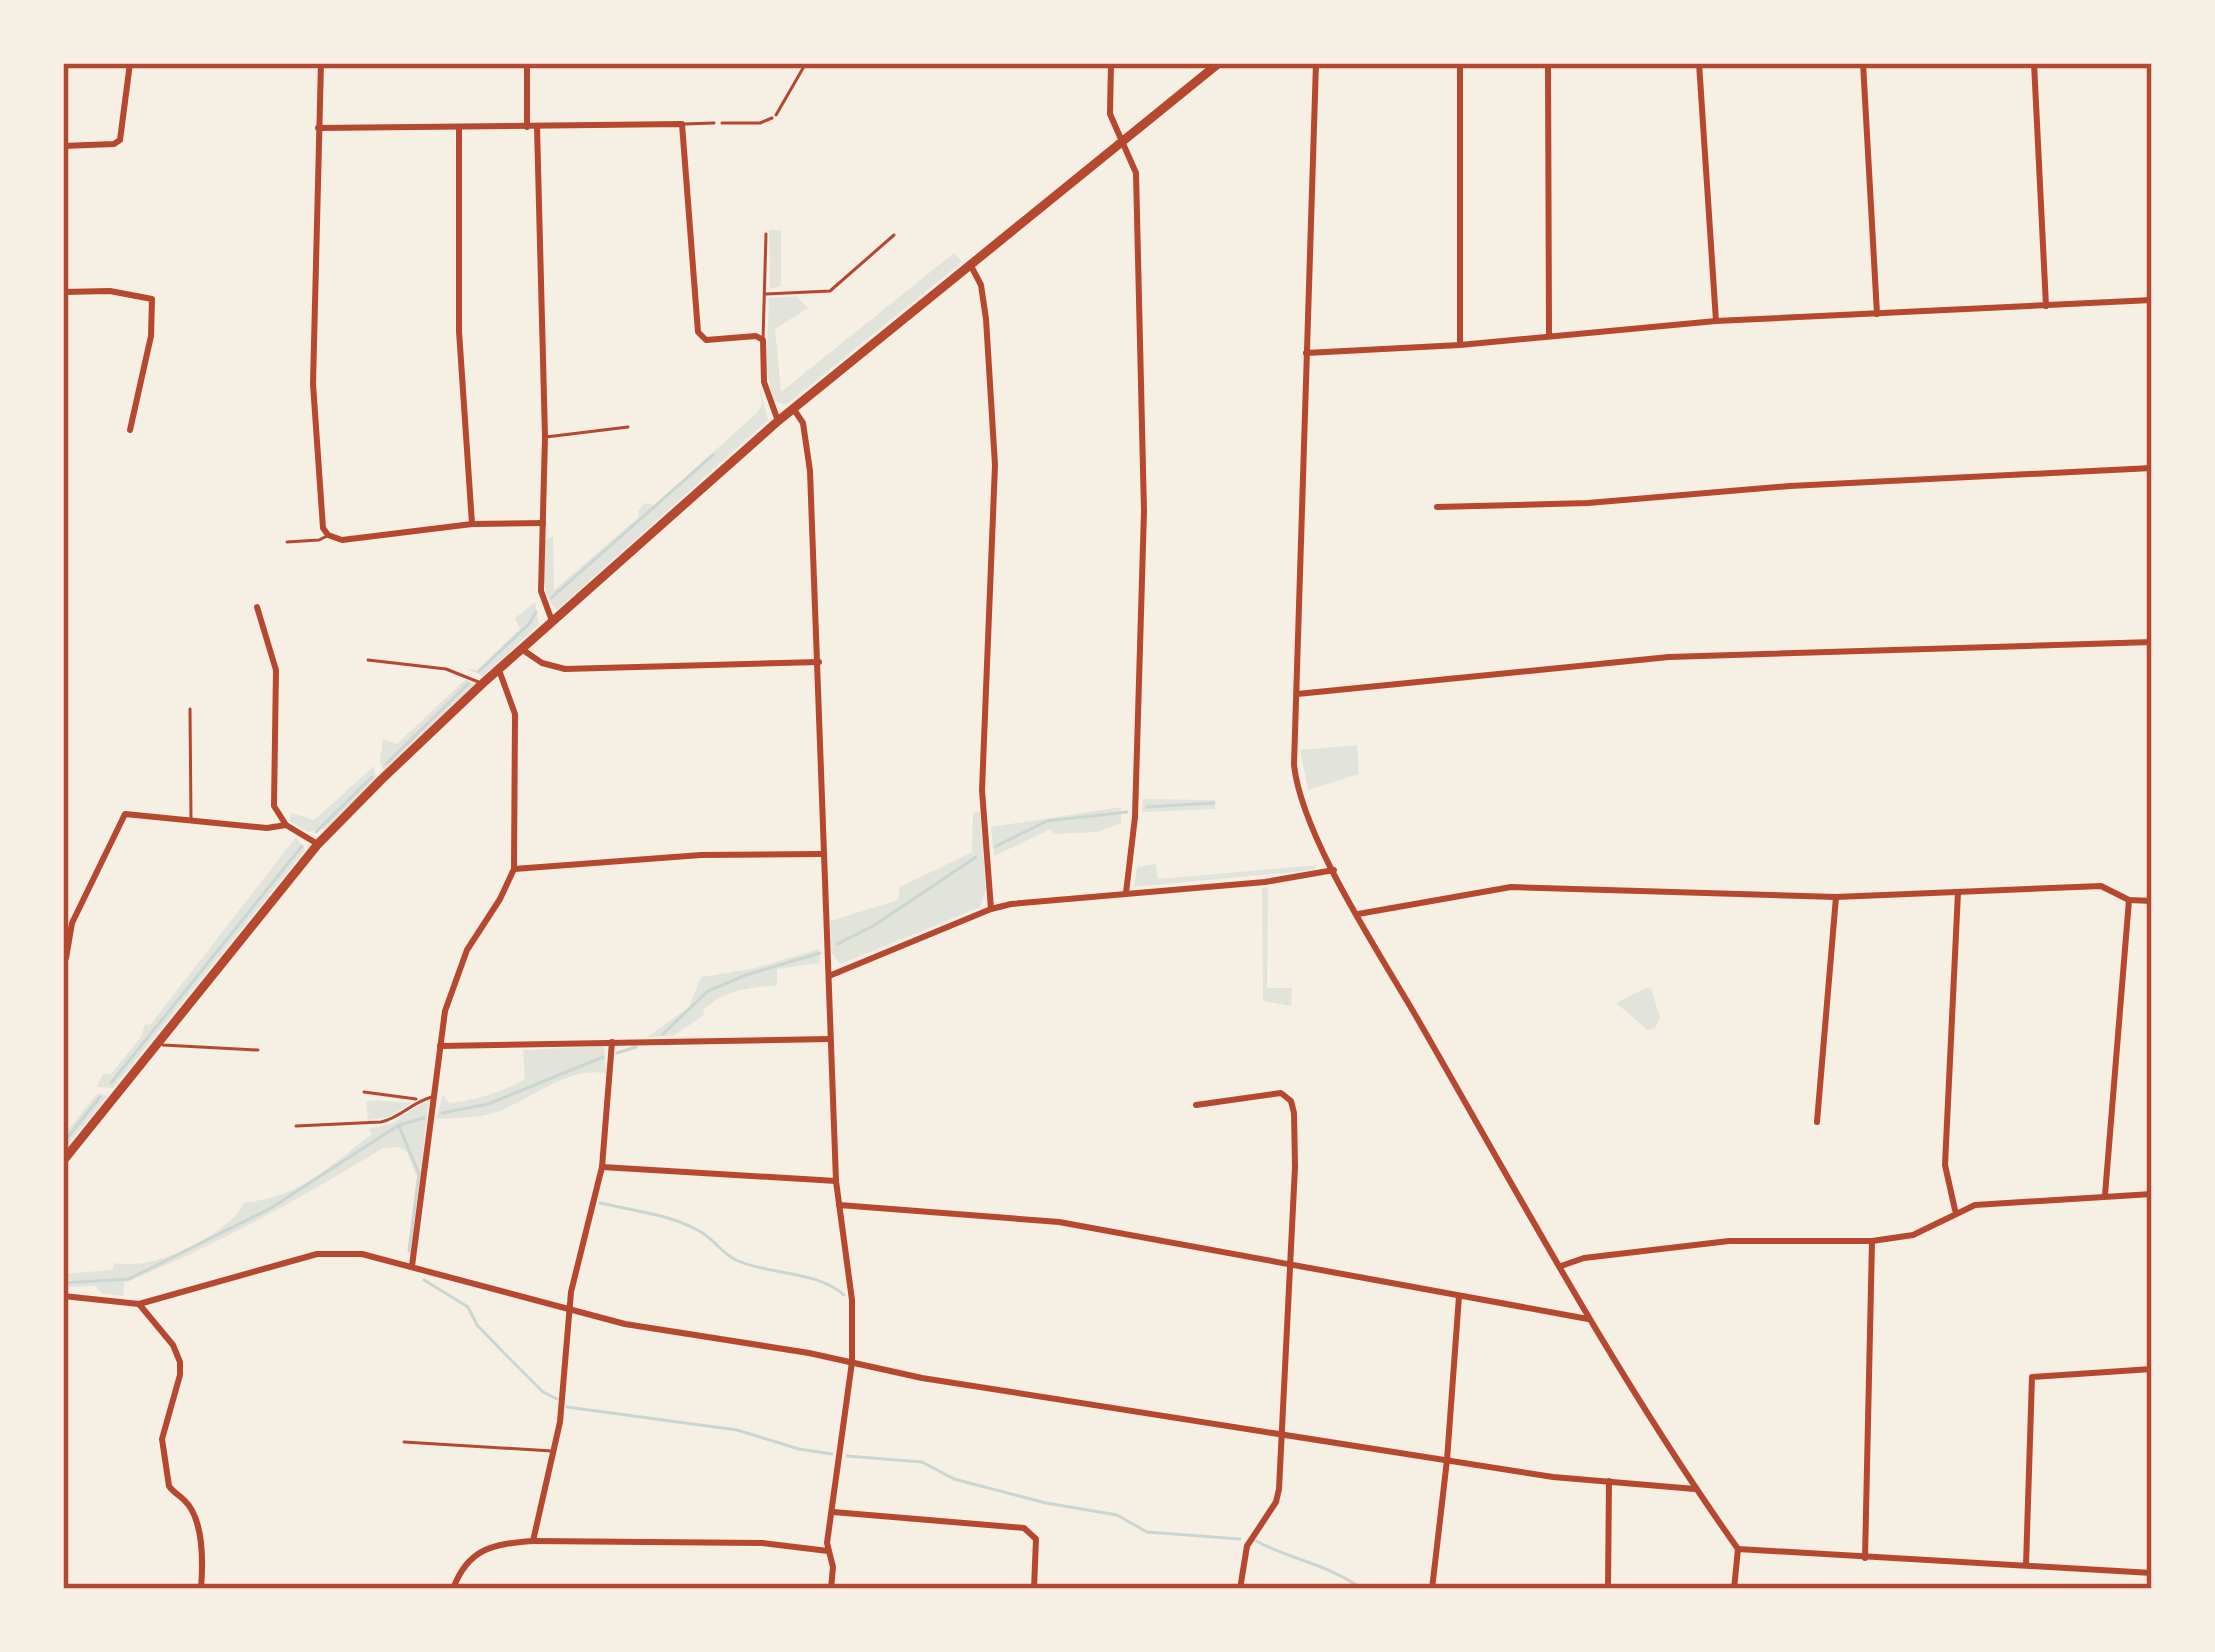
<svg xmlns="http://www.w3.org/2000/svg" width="2215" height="1652" font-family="Jost,sans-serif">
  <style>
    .green { fill: #e2e4dc }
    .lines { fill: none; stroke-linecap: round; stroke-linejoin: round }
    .stream { stroke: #c9d6d2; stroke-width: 3 }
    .path { stroke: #b5482f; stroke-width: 3 }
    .service { stroke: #b5482f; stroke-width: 3 }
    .minor { stroke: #b5482f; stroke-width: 6 }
    .tertiary { stroke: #b5482f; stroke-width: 9 }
    .neatline { fill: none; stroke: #b5482f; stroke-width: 4.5 }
  </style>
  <rect width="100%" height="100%" fill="#f6efe4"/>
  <g class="green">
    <path d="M769 230H781V286L770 289Z"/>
    <path d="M954 253 962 262 786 405 773 400 766 369 769 298 796 296 808 308 775 329 781 392Z"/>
    <path d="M759 385 768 420 557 610C538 593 545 563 545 539L553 537 554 590 639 517 638 511 645 503 654 505 757 413 762 405Z"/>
    <path d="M535 602 539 624 483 676 464 668 477 670 520 629 515 618Z"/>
    <path d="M466 679 474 685 383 771 380 761 383 739 397 744Z"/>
    <path d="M1357 745 1359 774 1308 790 1300 750Z"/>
    <path d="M374 766 376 778 327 828 308 832 290 821 291 813 314 820Z"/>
    <path d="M1143 799 1215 800V809L1142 812Z"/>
    <path d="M1121 807V823L1098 832 1053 834 1051 829 994 856 991 827Z"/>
    <path d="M980 812 986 890 980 907 841 964 831 952 830 921 898 900 900 887 972 852 973 813Z"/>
    <path d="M296 837 305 850 113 1088 96 1087 104 1073 111 1074 141 1037 145 1024 150 1025Z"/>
    <path d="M1156 864 1158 879 1317 865 1314 870 1134 887 1137 867Z"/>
    <path d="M1268 887 1267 988H1292L1291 1006 1263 1001 1262 888Z"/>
    <path d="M819 949 820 963 777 969V985C747 989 724 989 703 1011L704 1015 673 1036 647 1037 689 1007 701 977 752 969Z"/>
    <path d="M1646 988H1651L1660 1018 1655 1028 1648 1030 1616 1003Z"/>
    <path d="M604 1046 606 1073C563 1066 525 1106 486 1115 470 1118 452 1118 436 1119L443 1094 449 1103C477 1100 499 1093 525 1079L523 1050Z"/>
    <path d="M98 1093 107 1096 63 1151V1136Z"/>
    <path d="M372 1100 411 1103 389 1117 368 1120 366 1102Z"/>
    <path d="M422 1103H428L421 1175H416L407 1152 398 1147 383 1148C300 1199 215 1246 124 1283L123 1296 103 1294 96 1286 63 1287V1274L112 1270 115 1263C152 1272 227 1236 245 1202 298 1199 330 1165 372 1134L368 1129 393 1123Z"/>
  </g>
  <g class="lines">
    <g class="stream">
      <path d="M551 598 713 455"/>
      <path d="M479 671 529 624 536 612"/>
      <path d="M386 764 468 684"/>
      <path d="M1147 807 1214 803"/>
      <path d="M316 832 372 777"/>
      <path d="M996 846 1047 821 1127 812"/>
      <path d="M837 944 873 926 976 857"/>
      <path d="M663 1034 708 991 746 975 820 953"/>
      <path d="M617 1053 636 1047"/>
      <path d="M111 1083 302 846"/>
      <path d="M442 1113 488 1104 603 1057"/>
      <path d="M399 1126 419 1174 409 1251"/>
      <path d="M63 1143 100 1097"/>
      <path d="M600 1203C634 1211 670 1214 701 1232 715 1240 722 1254 738 1261 771 1275 818 1271 844 1295"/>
      <path d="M424 1280 468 1307 477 1325 506 1355 543 1392 557 1399"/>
      <path d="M63 1283 129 1279 271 1208 399 1125 424 1118"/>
      <path d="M567 1407 737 1430 799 1449 832 1454"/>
      <path d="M847 1456 922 1462 954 1479 1046 1503 1117 1515 1147 1532 1240 1539"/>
      <path d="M1256 1541C1290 1559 1332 1566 1362 1589"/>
    </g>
    <path class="path" d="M722 123H760L772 118"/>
    <g class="service">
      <path d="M776 115 806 63"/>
      <path d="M684 124 714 123"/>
      <path d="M766 294 830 291 894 235"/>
      <path d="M763 340 766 234"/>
      <path d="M546 437 628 427"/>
      <path d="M287 542 319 540 327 536"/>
      <path d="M368 660 446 669 481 683"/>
      <path d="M190 709 191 819"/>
      <path d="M163 1045 258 1050"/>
      <path d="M364 1092 416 1099"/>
      <path d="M296 1126 381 1122C400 1118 412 1102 432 1097"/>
      <path d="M404 1442 552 1451"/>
    </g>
    <g class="minor">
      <path d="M321 63 313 384 323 528 328 535 342 540 472 524 543 523"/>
      <path d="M527 63V127"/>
      <path d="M1111 63 1110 114 1136 173 1144 511 1135 817 1126 893"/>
      <path d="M1316 63 1294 765C1302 837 1379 952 1417 1018 1520 1197 1618 1380 1738 1549"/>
      <path d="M1460 63V345"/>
      <path d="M1548 63 1549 335"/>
      <path d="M1699 63 1716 321"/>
      <path d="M1863 63 1877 314"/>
      <path d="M2034 63 2046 306"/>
      <path d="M537 127 545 437 541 591 552 621"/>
      <path d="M318 128 682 124 698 332 706 340 756 336 763 340 764 382 778 421"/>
      <path d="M459 128V331L472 524"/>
      <path d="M63 146 114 144 120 140 130 63"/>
      <path d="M971 266 981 285 986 319 995 465 982 790 991 909"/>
      <path d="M63 292 110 291 152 299 151 336 130 430"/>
      <path d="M1306 353 1460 345 1716 321 2152 300"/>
      <path d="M793 408 803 423 810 471 836 1181 852 1300V1362L827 1543 833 1567 831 1589"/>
      <path d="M1437 507 1588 503 1790 486 2152 468"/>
      <path d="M257 607 276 670 274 806 286 825 316 843"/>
      <path d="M523 650 542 663 565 669 819 662"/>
      <path d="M1297 694 1669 657 2152 642"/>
      <path d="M514 869 701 855 821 854"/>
      <path d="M1358 914 1511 887 1836 897 2101 886 2129 900 2152 901"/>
      <path d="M66 958 72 923 125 814 267 828 286 825"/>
      <path d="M829 976 991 909 1011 904 1265 882 1334 870"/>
      <path d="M440 1046 830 1039"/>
      <path d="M1196 1105 1281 1093 1291 1101 1294 1113 1295 1167 1279 1489 1276 1502 1247 1546 1240 1589"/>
      <path d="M1817 1122 1836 897"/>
      <path d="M602 1167 836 1181"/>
      <path d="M2105 1195 2129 900"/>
      <path d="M839 1205 1059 1222 1588 1319"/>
      <path d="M1955 1210 1945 1165 1958 892"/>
      <path d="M412 1266 445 1011 467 950 500 899 514 869 515 714 499 670"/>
      <path d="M1561 1266 1584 1258 1729 1241H1872L1913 1235 1975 1205 2152 1194"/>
      <path d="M63 1296 139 1304 317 1254H362L625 1324 809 1353 922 1378 1553 1477 1695 1489"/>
      <path d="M139 1304 173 1345 180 1362V1375L162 1439 169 1486C173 1492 179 1495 184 1500 204 1518 203 1564 201 1589"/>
      <path d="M833 1512 1024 1528 1036 1539 1034 1589"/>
      <path d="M533 1541 762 1543 828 1551"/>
      <path d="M1738 1549 2152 1573"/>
      <path d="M1865 1558 1872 1241"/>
      <path d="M2026 1565 2032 1377 2152 1369"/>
      <path d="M453 1589C468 1548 493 1544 533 1541L560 1422 571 1292 602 1167 612 1042"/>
      <path d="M1432 1589 1447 1460 1459 1296"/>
      <path d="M1608 1589 1609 1481"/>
      <path d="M1734 1589 1738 1549"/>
    </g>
    <path class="tertiary" d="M63 1161 318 844 382 779 482 684 778 421 1219 63"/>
  </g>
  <rect width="2215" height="1652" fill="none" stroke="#f6efe4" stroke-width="132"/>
  <rect x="66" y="66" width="2083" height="1520" class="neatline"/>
</svg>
